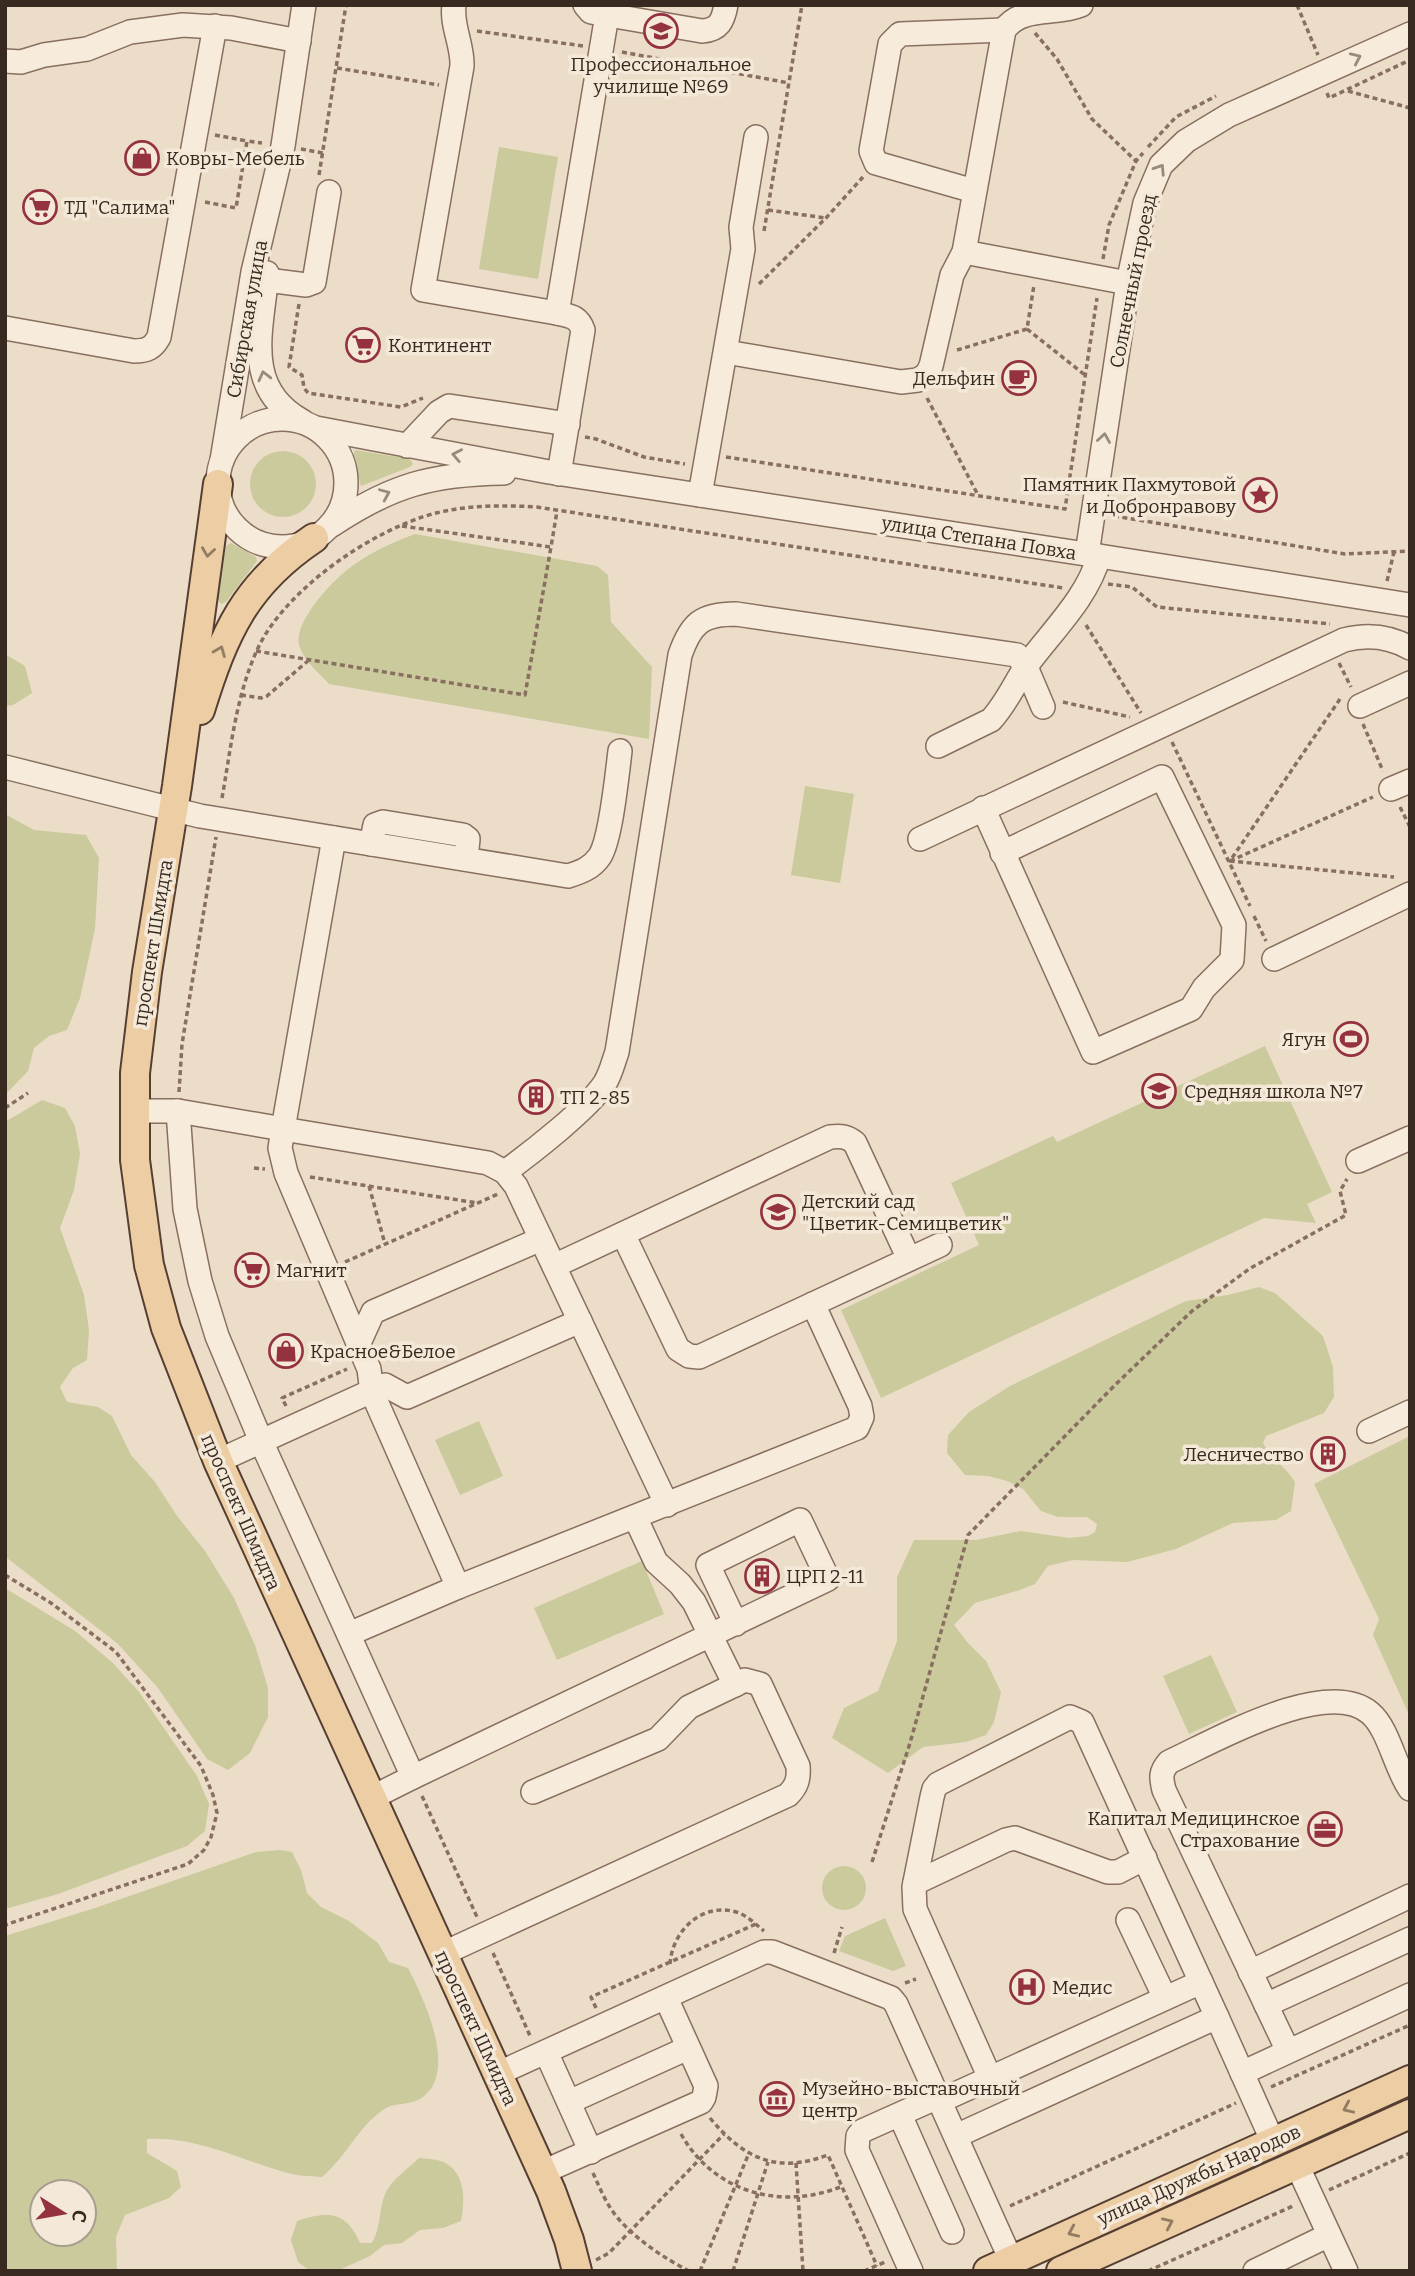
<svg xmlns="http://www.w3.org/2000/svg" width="1415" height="2276" font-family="Bitter,serif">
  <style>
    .green { fill: #caca9d; fill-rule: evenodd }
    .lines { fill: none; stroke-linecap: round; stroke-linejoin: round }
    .minor-casing { stroke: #886f5f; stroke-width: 26 }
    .major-casing { stroke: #563f32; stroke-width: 32 }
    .path { stroke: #886f5f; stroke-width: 3.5; stroke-dasharray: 5 3.5; stroke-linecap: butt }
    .minor { stroke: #f7ecdc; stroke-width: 23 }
    .major { stroke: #eccda4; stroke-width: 28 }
    .oneway { stroke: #988b7e }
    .oneway2 { stroke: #927c62 }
    .labels { text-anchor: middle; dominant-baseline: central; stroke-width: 7; stroke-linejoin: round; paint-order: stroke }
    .poi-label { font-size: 19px; fill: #392a21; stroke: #f4e9d8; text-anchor: start }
    .street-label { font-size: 19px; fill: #392a21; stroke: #f4e9d8 }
  </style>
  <rect width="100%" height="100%" fill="#ecddc9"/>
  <g class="green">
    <path d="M499 147 558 157 538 279 479 269Z"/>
    <path d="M355 450 410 459 413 464 410 467 361 486 353 456Z"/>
    <circle cx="283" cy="484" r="33"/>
    <path d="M415 534 597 566 608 575 611 622 652 667 649 739 329 684C319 673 303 660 299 645 294 618 340 572 361 560 378 549 396 541 415 534Z"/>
    <path d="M231 543 256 557 257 561 226 602 221 604 217 598 226 546Z"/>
    <path d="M5 654 25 666 32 693 13 705 5 706Z"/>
    <path d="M805 786 854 794 840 883 791 875Z"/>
    <path d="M5 814 34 830 86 835 99 858 95 929 80 998 67 1030 49 1036 34 1048 28 1071 5 1095Z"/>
    <path d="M1265 1046 1332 1192 1307 1204 1316 1223 1264 1218 881 1398 841 1310 979 1245 951 1183 1053 1136 1057 1142Z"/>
    <path d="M42 1100 65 1108 75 1126 80 1154 74 1190 60 1228 84 1295 89 1330 87 1360 73 1368 60 1387 67 1402 98 1407 112 1416 131 1455 155 1482 177 1516 205 1551 234 1598 255 1645 268 1688V1717L250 1753 228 1770 207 1759 158 1688 117 1643 7 1558 5 1554V1122Z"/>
    <path d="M1259 1287 1275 1293 1323 1336 1333 1367 1334 1397 1324 1413 1266 1436 1263 1443C1271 1459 1286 1467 1295 1482L1291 1511 1276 1520 1233 1523 1176 1549 1127 1562 1073 1560 1048 1566 1035 1584 1020 1590 975 1603 954 1625 968 1643 986 1661 1001 1692 994 1722 986 1735 966 1742 923 1747 888 1773 832 1738 844 1708 878 1691 897 1641V1577L914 1540H976L1021 1531 1069 1538 1088 1536 1095 1532 1097 1524 1087 1517H1058L1041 1511 1023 1489 1007 1481 988 1476 965 1475 947 1453 948 1435 969 1412 1010 1386 1186 1301 1228 1295Z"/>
    <path d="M479 1421 503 1476 460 1495 435 1440Z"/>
    <path d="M1410 1436V1717L1373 1635 1379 1619 1314 1484Z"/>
    <path d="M642 1561 664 1614 557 1660 534 1608Z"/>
    <path d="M5 1588 75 1631 113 1663 139 1692 197 1776 209 1804 205 1831 187 1846 58 1894 5 1909Z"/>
    <path d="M1211 1655 1237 1712 1189 1734 1163 1676Z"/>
    <path d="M280 1850 292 1852 301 1870 307 1893 321 1907 349 1921 378 1943 389 1962 408 1968C424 1999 458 2070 423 2097 411 2106 393 2102 383 2110 358 2127 346 2157 322 2177 309 2176 296 2176 284 2172 238 2159 196 2136 147 2139V2153L177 2171 181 2187 169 2198 125 2215 116 2237 117 2271H5V1936L95 1908 256 1852ZM42 2192H84V2234H42Z"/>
    <circle cx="844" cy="1888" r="22"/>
    <path d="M885 1918 906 1966 893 1971 839 1951 845 1936Z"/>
    <path d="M419 2158C428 2159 440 2159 447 2164 466 2176 465 2202 461 2221L443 2228 420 2230 402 2243 384 2245 370 2256 337 2271H310L298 2262 291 2240 297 2221C328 2211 346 2211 360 2243H372C382 2226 378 2206 387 2190 395 2177 409 2168 419 2158Z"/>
  </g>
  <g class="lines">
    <g class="minor-casing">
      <g id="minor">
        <path d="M454 5C451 26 463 45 462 66L423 290 557 313C570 316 578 316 583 330L559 474"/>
        <path d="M585 5 591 12 702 31C719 30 723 21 726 5"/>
        <path d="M5 61 21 62 44 55 87 49 130 32 183 25 231 28 299 41"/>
        <path d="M974 191 876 163 871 151 890 44 900 34 1004 30"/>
        <path d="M964 252 1128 283"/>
        <path d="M267 273C262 330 242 388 302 421"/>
        <path d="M267 280 306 285 314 282 329 192"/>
        <path d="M557 313 607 15"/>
        <path d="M5 328 134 351C147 351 153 348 159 337L215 26"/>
        <path d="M726 352 901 382 918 380 927 374 931 366 952 275 964 252 1004 30C1022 5 1055 16 1081 5"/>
        <circle cx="282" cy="483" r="64"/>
        <path d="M316 428 549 472 1099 556 1410 605"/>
        <path d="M407 446 439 412 449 406 568 424"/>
        <path d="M222 460 253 272 283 146 304 5"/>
        <path d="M700 495 743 249 741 227 756 137"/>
        <path d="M332 525C392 485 432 474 504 473"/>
        <path d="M1087 554 1128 283 1145 203 1161 165 1186 141 1229 115 1410 34"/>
        <path d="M1360 706 1410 683"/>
        <path d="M938 746 991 720C1006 704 1015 683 1027 665 1052 631 1088 597 1099 556"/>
        <path d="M5 767 200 816 568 876C581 872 592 868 600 856 611 838 617 775 620 751"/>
        <path d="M1391 789 1410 781"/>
        <path d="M983 808 1093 1052 1191 1009 1204 988 1232 960 1234 925 1162 777 1002 853"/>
        <path d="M920 839 1344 640C1367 634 1389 636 1410 648"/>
        <path d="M371 844 375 825 383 822 463 835 468 839 466 859"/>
        <path d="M1274 959 1410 894"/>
        <path d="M134 1111H178L283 1129 334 838"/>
        <path d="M178 1111 185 1209 200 1281 217 1336 261 1441 413 1777"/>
        <path d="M1358 1161 1410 1138"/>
        <path d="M505 1172C531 1153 588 1109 605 1083 611 1073 613 1063 617 1052L680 655C691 623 702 614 736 614L1017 655 1026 667 1043 707"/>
        <path d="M623 1234 678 1349 689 1356 699 1357 940 1245"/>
        <path d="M554 1266 830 1137C841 1136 847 1136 855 1143L909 1259"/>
        <path d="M359 1343 373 1312 541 1239"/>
        <path d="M1369 1431 1410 1412"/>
        <path d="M218 1461 385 1385 407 1397 580 1321"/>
        <path d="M635 1517 656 1562 680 1584 694 1602 735 1685"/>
        <path d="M458 1587 372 1392 369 1369 286 1173 280 1148 283 1129 488 1163 505 1172 516 1186 667 1505"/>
        <path d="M349 1634 458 1587 857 1428 862 1417 860 1406 813 1304"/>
        <path d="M371 1798 413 1777 828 1579 800 1520 708 1565 736 1624"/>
        <path d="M915 1883 1006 1840 1015 1838 1108 1872H1118L1145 1858"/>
        <path d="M1128 1920 1165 1998"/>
        <path d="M442 1954 788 1795C797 1786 799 1779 798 1766L760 1684 745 1680 689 1707 658 1739 533 1792"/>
        <path d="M1250 1972 1410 1896"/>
        <path d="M1266 2005 1410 1939"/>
        <path d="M1288 2051 1164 1790C1161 1778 1160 1772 1169 1762 1213 1742 1326 1676 1370 1713 1389 1729 1395 1768 1410 1789"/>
        <path d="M546 2052 591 2152"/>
        <path d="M1242 2073 1410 1995"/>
        <path d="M497 2074 764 1952H772L891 1998 896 2004 1011 2260"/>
        <path d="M990 2078 915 1909 914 1887 932 1797 934 1789 938 1784 1070 1717 1082 1722 1217 2017"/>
        <path d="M940 2101 1201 1982"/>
        <path d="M569 2102 688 2048"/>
        <path d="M900 2115 952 2232"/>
        <path d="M956 2136 1217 2017 1273 2142"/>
        <path d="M1297 2165 1346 2271"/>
        <path d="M543 2172 701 2102 704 2097 706 2086 666 1998"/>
        <path d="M911 2271 857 2150 858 2136 862 2131 938 2097"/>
        <path d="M1255 2271 1329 2235"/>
      </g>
    </g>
    <g class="major-casing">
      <g id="major">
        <path d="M218 484 177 786 147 972 135 1073V1160L149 1265 166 1328 218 1461 551 2191 569 2240 577 2271"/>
        <path d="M200 710C224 633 245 584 314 538"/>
        <path d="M988 2271 1410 2080"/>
        <path d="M1061 2271 1410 2114"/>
      </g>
    </g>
    <g class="path">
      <path d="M1297 5 1318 55"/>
      <path d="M477 31 583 46"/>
      <path d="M1035 33 1057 59 1092 119 1136 161"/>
      <path d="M622 52 789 83"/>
      <path d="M337 68 439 85"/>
      <path d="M1348 91 1410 108"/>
      <path d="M1327 93 1329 98 1410 60"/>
      <path d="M215 135 247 141"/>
      <path d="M1148 147 1176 117 1216 96"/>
      <path d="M301 149 323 153"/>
      <path d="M319 175 346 5"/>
      <path d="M205 202 236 208 247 141 262 143"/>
      <path d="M768 210 826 218"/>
      <path d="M764 231 802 5"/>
      <path d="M1103 259 1109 225 1136 161 1143 153"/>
      <path d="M759 284 826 218 863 177"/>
      <path d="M299 304 289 367 302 375 304 388 308 393 401 407 423 398"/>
      <path d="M1027 329 1085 375"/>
      <path d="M957 350 1027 329 1034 285"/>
      <path d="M927 398 978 495"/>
      <path d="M585 437 596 439 644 457 685 464"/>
      <path d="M726 457 1065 509 1097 298"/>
      <path d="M1114 516 1345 554 1410 551"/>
      <path d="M402 526 551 547 557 511"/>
      <path d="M1387 581 1394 552"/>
      <path d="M1108 584 1132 587 1157 607 1330 624"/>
      <path d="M1086 625 1141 713"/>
      <path d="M256 651 525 695 551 547"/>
      <path d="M1339 663 1351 687"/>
      <path d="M241 695 261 698 267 696 309 660"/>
      <path d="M1340 699 1230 861 1394 877"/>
      <path d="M1063 702 1130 717"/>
      <path d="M1363 724 1383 771"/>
      <path d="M1172 742 1250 906"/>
      <path d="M222 798C231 748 236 695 258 648 286 589 373 529 436 513 469 505 503 505 537 507L1063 588"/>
      <path d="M1400 807 1410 827"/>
      <path d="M1230 861 1373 797"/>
      <path d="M1254 916 1266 941"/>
      <path d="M179 1092 182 1044 216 837"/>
      <path d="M5 1108 28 1093"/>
      <path d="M254 1168 265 1169"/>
      <path d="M310 1177 478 1203"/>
      <path d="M369 1186 385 1244"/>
      <path d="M345 1262 498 1194"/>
      <path d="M286 1406 282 1398 347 1369"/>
      <path d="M5 1575 51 1603 116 1652 201 1766 213 1795 217 1813 211 1837 204 1850 188 1864 5 1925"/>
      <path d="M422 1796 477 1917"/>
      <path d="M872 1862 910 1743 968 1535 1115 1385 1192 1311 1249 1269 1346 1215 1340 1191 1347 1179"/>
      <path d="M493 1953 531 2038"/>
      <path d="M834 1953 842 1927"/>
      <path d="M670 1964C672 1931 702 1902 736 1912 747 1915 755 1924 764 1931"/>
      <path d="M905 1983 916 1979"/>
      <path d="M596 2008 591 1997 756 1924"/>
      <path d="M1271 2087 1410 2025"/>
      <path d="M710 2118C744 2159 777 2174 828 2155L877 2266"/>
      <path d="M681 2134C714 2193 782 2211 843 2186"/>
      <path d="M796 2163 803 2271"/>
      <path d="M593 2173C600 2188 606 2204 617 2217 635 2239 664 2258 689 2271"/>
      <path d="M1329 2190 1410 2153"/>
      <path d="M1010 2206 1236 2103"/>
      <path d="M596 2260 609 2253 724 2134"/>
      <path d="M700 2271 749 2153"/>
      <path d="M733 2271 768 2162"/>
      <path d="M864 2271 885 2262"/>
      <path d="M1148 2271 1293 2206"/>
    </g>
    <use href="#minor" class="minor"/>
    <use href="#major" class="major"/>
  </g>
  <defs><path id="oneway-chevron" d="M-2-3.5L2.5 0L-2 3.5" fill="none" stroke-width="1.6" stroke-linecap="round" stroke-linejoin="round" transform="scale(1.75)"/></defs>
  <g class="oneway">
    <use href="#oneway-chevron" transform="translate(1356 58) rotate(-24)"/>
    <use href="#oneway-chevron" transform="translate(1160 169) rotate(-57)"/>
    <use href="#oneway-chevron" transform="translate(264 376) rotate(-104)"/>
    <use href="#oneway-chevron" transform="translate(1104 438) rotate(-81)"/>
    <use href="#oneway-chevron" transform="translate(457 455) rotate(-169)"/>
    <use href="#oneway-chevron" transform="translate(385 494) rotate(-23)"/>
  </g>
  <g class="oneway2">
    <use href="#oneway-chevron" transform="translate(208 552) rotate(98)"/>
    <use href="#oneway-chevron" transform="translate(220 651) rotate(-68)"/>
    <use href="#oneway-chevron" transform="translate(1348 2108) rotate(156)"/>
    <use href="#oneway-chevron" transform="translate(1168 2223) rotate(-24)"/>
    <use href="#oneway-chevron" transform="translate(1073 2232) rotate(156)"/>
  </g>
  <defs>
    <g id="university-ring" transform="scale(1.75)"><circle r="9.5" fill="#f4e9d8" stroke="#94323f" stroke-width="1.5"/><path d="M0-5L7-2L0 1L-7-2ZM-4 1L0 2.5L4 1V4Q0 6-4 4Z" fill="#94323f"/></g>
    <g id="shop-ring" transform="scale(1.75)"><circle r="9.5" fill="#f4e9d8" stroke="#94323f" stroke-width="1.5"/><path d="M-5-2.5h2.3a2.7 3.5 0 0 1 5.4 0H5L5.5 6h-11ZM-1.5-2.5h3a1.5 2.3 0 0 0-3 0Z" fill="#94323f"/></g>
    <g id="supermarket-ring" transform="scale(1.75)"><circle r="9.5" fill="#f4e9d8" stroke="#94323f" stroke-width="1.5"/><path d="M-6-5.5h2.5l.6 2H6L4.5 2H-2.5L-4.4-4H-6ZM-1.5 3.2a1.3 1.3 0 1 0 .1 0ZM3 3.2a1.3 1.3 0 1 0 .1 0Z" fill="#94323f"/></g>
    <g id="cafe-ring" transform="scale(1.75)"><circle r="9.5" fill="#f4e9d8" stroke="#94323f" stroke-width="1.5"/><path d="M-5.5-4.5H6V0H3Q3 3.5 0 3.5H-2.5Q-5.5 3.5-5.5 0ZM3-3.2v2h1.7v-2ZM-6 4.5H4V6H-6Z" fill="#94323f"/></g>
    <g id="sight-ring" transform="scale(1.75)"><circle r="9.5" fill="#f4e9d8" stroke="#94323f" stroke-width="1.5"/><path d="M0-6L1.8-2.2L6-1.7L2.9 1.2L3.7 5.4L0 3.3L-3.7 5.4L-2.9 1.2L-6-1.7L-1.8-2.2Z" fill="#94323f"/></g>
    <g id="stadium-ring" transform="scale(1.75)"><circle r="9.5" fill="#f4e9d8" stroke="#94323f" stroke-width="1.5"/><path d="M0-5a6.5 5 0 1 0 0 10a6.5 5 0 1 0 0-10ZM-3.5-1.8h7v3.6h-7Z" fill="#94323f"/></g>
    <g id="school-ring" transform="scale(1.75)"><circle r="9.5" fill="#f4e9d8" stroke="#94323f" stroke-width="1.5"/><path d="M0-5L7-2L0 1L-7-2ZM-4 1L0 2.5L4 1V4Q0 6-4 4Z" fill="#94323f"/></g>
    <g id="building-ring" transform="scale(1.75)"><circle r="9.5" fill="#f4e9d8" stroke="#94323f" stroke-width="1.5"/><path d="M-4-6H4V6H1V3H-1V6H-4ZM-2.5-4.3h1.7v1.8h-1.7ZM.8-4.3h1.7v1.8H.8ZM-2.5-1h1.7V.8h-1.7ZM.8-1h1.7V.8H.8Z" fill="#94323f"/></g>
    <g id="office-ring" transform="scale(1.75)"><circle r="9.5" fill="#f4e9d8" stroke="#94323f" stroke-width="1.5"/><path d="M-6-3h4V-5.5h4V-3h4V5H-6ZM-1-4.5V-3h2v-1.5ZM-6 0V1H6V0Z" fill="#94323f"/></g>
    <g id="hospital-ring" transform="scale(1.75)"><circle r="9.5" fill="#f4e9d8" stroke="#94323f" stroke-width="1.5"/><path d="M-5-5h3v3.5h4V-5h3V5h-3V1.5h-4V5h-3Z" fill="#94323f"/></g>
    <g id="museum-ring" transform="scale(1.75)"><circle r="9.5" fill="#f4e9d8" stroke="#94323f" stroke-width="1.5"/><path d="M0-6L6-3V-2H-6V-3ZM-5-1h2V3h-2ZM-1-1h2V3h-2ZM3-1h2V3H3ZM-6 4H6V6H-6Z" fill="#94323f"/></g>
  </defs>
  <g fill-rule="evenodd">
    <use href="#university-ring" x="661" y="31"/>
    <use href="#shop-ring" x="142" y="158"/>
    <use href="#supermarket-ring" x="40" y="207"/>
    <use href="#supermarket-ring" x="363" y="345"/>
    <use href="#cafe-ring" x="1019" y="378"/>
    <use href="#sight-ring" x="1260" y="495"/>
    <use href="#stadium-ring" x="1351" y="1039"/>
    <use href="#school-ring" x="1159" y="1091"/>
    <use href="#building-ring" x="536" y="1097"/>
    <use href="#school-ring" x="778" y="1212"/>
    <use href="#supermarket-ring" x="252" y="1270"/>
    <use href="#shop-ring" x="286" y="1351"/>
    <use href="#building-ring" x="1328" y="1454"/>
    <use href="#building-ring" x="762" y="1576"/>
    <use href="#office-ring" x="1325" y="1829"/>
    <use href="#hospital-ring" x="1027" y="1987"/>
    <use href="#museum-ring" x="777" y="2099"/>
  </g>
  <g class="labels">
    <g class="poi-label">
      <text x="661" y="64" text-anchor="middle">Профессиональное<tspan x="661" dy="22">училище №69</tspan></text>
      <text x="166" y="158">Ковры-Мебель</text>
      <text x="64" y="207">ТД "Салима"</text>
      <text x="388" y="345">Континент</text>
      <text x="995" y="378" text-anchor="end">Дельфин</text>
      <text x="1236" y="484" text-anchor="end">Памятник Пахмутовой<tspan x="1236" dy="22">и Добронравову</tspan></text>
      <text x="1326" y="1039" text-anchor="end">Ягун</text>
      <text x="1184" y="1091">Средняя школа №7</text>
      <text x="560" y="1097">ТП 2-85</text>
      <text x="802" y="1201">Детский сад<tspan x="802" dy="22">"Цветик-Семицветик"</tspan></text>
      <text x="276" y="1270">Магнит</text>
      <text x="310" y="1351">Красное&amp;Белое</text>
      <text x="1304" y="1454" text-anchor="end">Лесничество</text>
      <text x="786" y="1576">ЦРП 2-11</text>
      <text x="1300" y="1818" text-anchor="end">Капитал Медицинское<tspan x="1300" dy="22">Страхование</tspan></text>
      <text x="1052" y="1987">Медис</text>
      <text x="802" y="2088">Музейно-выставочный<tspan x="802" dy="22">центр</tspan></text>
    </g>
    <g class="street-label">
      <text transform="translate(1133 281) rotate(-79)">Солнечный проезд</text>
      <text transform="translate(247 319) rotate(-80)">Сибирская улица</text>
      <text transform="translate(979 538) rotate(9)">улица Степана Повха</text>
      <text transform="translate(153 943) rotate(-81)">проспект Шмидта</text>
      <text transform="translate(241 1512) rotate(66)">проспект Шмидта</text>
      <text transform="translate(476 2028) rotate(65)">проспект Шмидта</text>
      <text transform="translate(1199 2175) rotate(-24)">улица Дружбы Народов</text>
    </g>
  </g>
  <rect width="1415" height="2276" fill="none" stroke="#392a21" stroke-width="14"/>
  <g transform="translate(63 2213) rotate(101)"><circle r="33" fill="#f4e9d8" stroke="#a99d8f" stroke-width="2"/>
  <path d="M0-5L12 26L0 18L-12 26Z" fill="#94323f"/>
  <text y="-10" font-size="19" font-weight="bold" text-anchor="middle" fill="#392a21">С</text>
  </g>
</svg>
